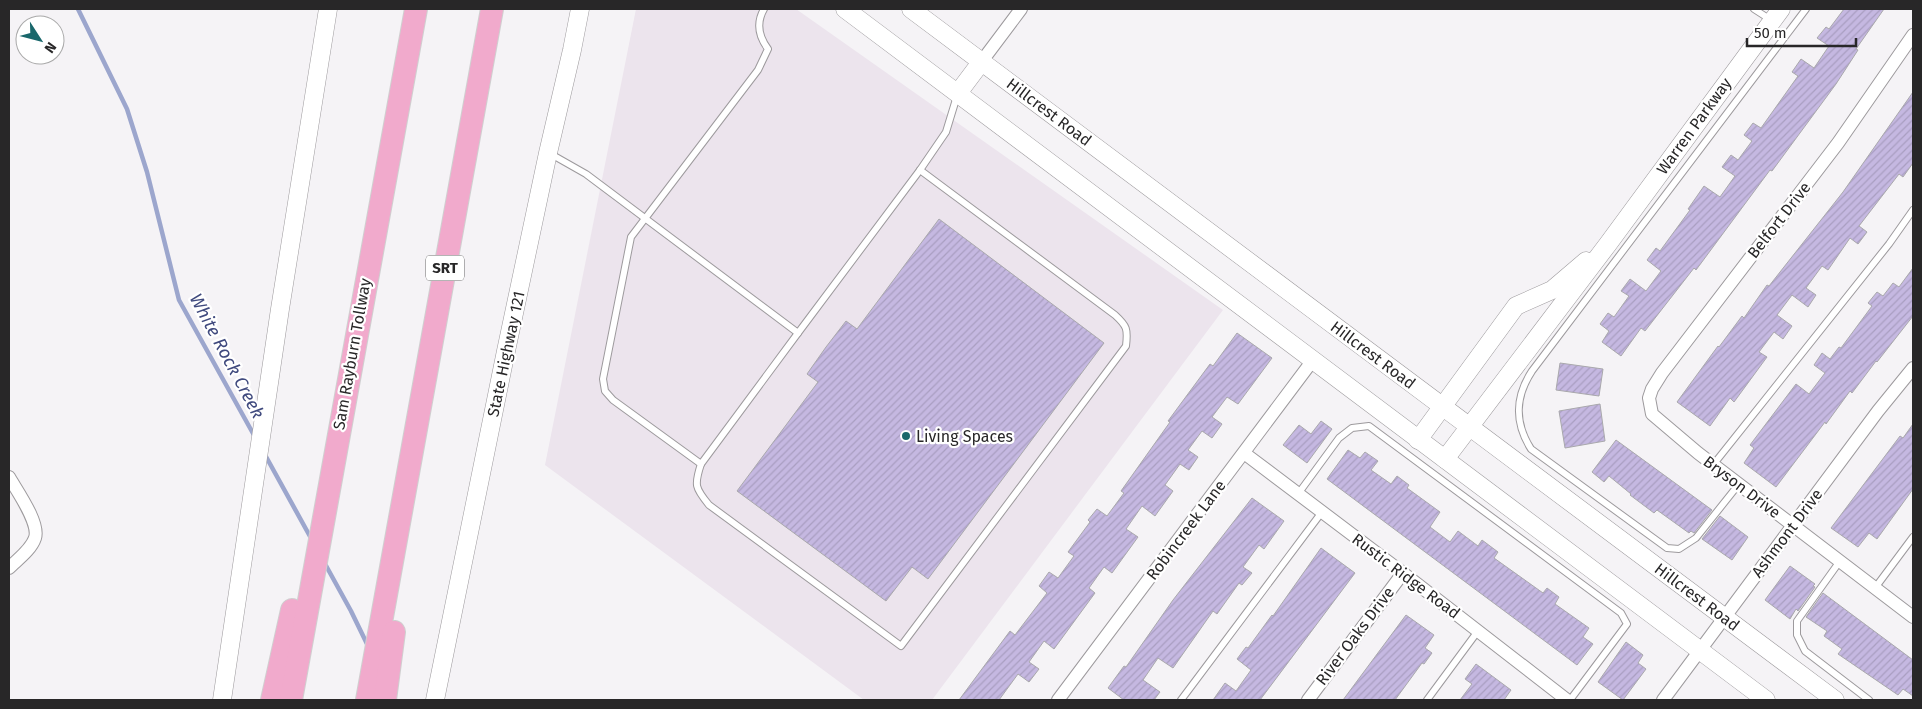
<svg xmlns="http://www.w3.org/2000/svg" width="1922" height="709" font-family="'Fira Sans',sans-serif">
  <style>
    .built { fill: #ece4ed }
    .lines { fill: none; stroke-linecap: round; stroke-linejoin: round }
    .stream { stroke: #9ca6cd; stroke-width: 4.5 }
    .building { fill: url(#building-hatch); stroke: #a9a8ac }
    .service-casing { stroke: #9d9a9d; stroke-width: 8 }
    .minor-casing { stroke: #9d9a9d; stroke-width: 14 }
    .secondary-casing { stroke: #9d9a9d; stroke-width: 19 }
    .motorway-casing { stroke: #d0cfd0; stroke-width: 24 }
    .service { stroke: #fff; stroke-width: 6 }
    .minor { stroke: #fff; stroke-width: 12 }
    .secondary { stroke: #fff; stroke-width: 18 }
    .motorway { stroke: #f1aacc; stroke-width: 22 }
    .poi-dot { fill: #19676b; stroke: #fff; stroke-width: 2 }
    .labels { text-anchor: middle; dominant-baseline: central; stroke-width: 4.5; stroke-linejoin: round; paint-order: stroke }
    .shield { fill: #fff; stroke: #686868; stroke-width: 1 }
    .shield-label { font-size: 15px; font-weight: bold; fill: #282728 }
    .street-label { font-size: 16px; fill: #282728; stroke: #fff }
    .poi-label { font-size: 16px; fill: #282728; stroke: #fff; text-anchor: start }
    .water-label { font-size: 18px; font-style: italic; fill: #404a7e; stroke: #fff }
  </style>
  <defs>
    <pattern id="building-hatch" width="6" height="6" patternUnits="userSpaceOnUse" patternTransform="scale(1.25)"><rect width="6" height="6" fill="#c5b8e1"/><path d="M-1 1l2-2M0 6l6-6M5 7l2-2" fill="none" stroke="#a99ec1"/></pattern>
  </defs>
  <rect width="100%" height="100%" fill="#f5f3f6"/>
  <path class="built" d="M636 9H796L1223 310 932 700H864L545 465Z"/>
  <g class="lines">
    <g class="stream">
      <path d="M78 9 127 109 147 172 179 300 255 437"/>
      <path d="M264 453 312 540"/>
      <path d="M324 562 351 611 368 646"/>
    </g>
  </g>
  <g class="building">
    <path d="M1844 9H1884L1856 49 1858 50 1836 84 1772 171 1770 170 1696 270 1694 268 1645 331 1641 328 1621 356 1602 342 1609 331 1600 324 1608 313 1614 317 1629 296 1621 291 1630 279 1646 291 1661 271 1647 260 1656 248 1660 251 1690 210 1688 209 1704 186 1720 197 1735 176 1722 167 1731 155 1738 160 1752 141 1744 135 1753 123 1761 128 1798 76 1792 72 1801 59 1814 68 1829 46 1817 38 1826 27 1829 29Z"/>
    <path d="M1913 92V163L1903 177 1899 174 1859 226 1867 232 1858 244 1850 238 1828 270 1822 266 1806 288 1816 295 1808 307 1792 295 1777 315 1792 326 1783 339 1774 332 1759 352 1767 357 1734 402 1730 398 1710 426 1677 402 1718 346 1719 347 1742 316 1744 318 1767 285 1769 286 1843 192Z"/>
    <path d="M939 219 1104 343 928 579 912 567 886 601 737 491 818 382 807 374 826 347 846 321 857 329Z"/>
    <path d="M1913 268V316L1877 362 1876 361 1852 393 1850 391 1826 424 1825 422 1776 487 1744 463 1754 448 1750 445 1796 384 1809 394 1825 373 1814 365 1822 353 1830 359 1839 347 1841 348 1872 306 1868 303 1877 292 1883 296 1893 283 1899 287Z"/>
    <path d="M1237 333 1272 358 1238 404 1227 397 1212 417 1222 424 1212 438 1202 431 1188 450 1198 457 1189 470 1180 464 1165 485 1173 491 1155 516 1142 506 1126 529 1138 537 1112 573 1104 567 1089 588 1095 593 1054 649 1044 641 1029 662 1039 669 1029 682 1018 674 999 700H959L1010 631 1015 635 1047 593 1039 586 1049 572 1058 578 1074 556 1068 552 1090 522 1088 520 1097 509 1107 516 1124 493 1121 491 1170 422 1168 421 1210 364 1213 366Z"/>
    <path d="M1560 363 1603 369 1599 396 1556 390Z"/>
    <path d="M1600 404 1605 441 1565 448 1559 411Z"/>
    <path d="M1321 421 1332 429 1307 463 1283 445 1299 425 1311 434Z"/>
    <path d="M1913 424V489L1877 539 1869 533 1858 547 1831 528 1900 436 1903 438Z"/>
    <path d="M1616 440 1712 510 1694 533 1691 531 1689 533 1657 510 1654 513 1630 495 1631 494 1609 476 1604 482 1592 472Z"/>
    <path d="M1348 450 1360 458 1365 452 1378 461 1371 470 1391 484 1397 476 1409 485 1407 488 1440 512 1430 527 1450 542 1458 531 1478 546 1482 540 1498 552 1494 558 1543 593 1547 588 1559 597 1555 604 1589 628 1583 637 1593 644 1577 665 1327 479Z"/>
    <path d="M1252 498 1284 521 1264 549 1259 545 1243 567 1252 573 1242 585 1239 583 1217 614 1213 611 1173 668 1158 658 1143 680 1160 692 1154 700H1124L1108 688 1124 666 1126 667 1173 600Z"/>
    <path d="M1720 516 1748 537 1732 560 1702 539Z"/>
    <path d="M1321 548 1355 573 1260 700H1213L1225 683 1236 691 1251 670 1237 659 1246 647 1248 648 1272 615 1273 616Z"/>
    <path d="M1790 566 1815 584 1813 586 1815 587 1798 611 1796 609 1790 619 1765 600Z"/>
    <path d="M1823 593 1913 660V696L1903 689 1898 695 1838 654 1842 649 1824 636 1827 631 1806 617Z"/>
    <path d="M1406 615 1434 635 1425 648 1432 653 1424 664 1422 663 1395 700H1343Z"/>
    <path d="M1626 642 1643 655 1638 663 1646 669 1623 700 1598 682Z"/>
    <path d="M1476 664 1511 690 1504 700H1460L1472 684 1465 679Z"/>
  </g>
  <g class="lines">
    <g class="service-casing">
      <g id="service">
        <path d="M764 9C756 23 759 37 768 49L758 70 631 237 603 379 605 391 613 400 701 464 798 333"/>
        <path d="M1754 9 1771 20"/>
        <path d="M549 153 586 174 798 333 920 170 946 132 957 96"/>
        <path d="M701 464C694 485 695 488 709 505L901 646 1126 346C1128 329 1127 326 1115 315L920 170"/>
        <path d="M1713 465 1889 244 1913 210"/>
        <path d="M1739 484 1696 538 1679 549 1667 548 1531 449C1514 422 1515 397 1532 371L1806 9"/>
        <path d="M1298 494 1339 438 1352 428 1369 426 1621 613 1627 624 1570 700"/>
        <path d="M1840 561 1797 621V635L1805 651 1869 700"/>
        <path d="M1875 588 1913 537"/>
        <path d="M1181 700 1322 512"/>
        <path d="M1427 700 1478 631"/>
      </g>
    </g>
    <g class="minor-casing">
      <g id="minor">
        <path d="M1913 35 1838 143 1662 373 1652 389 1649 398 1652 414 1698 453 1913 617"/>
        <path d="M982 61 1021 9"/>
        <path d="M1244 453 1403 573 1567 700"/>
        <path d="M9 477C17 491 40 523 35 538 31 550 17 560 9 568"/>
        <path d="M1058 700 1313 360"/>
        <path d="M1308 700 1403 573"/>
        <path d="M1663 700 1878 411 1913 368"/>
      </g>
    </g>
    <g class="secondary-casing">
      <g id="secondary">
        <path d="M845 9 1766 700"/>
        <path d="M911 9 1835 700"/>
        <path d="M958 93 982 61"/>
        <path d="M1418 440 1516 306 1552 290 1586 261"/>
        <path d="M1445 459 1608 244 1781 9"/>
        <path d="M222 700 280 309 328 9"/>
        <path d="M435 700 506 351 548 153 572 50 580 9"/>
      </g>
    </g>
    <g class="motorway-casing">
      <g id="motorway">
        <path d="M272 700 292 610"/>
        <path d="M291 700 416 9"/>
        <path d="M367 700 492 9"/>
        <path d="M385 700 394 632"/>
      </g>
    </g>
    <use href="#service" class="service"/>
    <use href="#minor" class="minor"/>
    <use href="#secondary" class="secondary"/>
    <use href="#motorway" class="motorway"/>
  </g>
  <circle class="poi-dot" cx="906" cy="436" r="5"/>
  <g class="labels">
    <rect class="shield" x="426" y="255.5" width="38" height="25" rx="4"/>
    <g class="shield-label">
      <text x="445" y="268">SRT</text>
    </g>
    <g class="street-label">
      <text transform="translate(1049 112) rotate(37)">Hillcrest Road</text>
      <text transform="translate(1694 126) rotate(-54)">Warren Parkway</text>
      <text transform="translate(1779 220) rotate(-52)">Belfort Drive</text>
      <text transform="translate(352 354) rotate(-80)">Sam Rayburn Tollway</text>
      <text transform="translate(506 354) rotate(-78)">State Highway 121</text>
      <text transform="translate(1373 355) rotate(37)">Hillcrest Road</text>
      <text transform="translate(1742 487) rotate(37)">Bryson Drive</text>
      <text transform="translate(1186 530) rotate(-53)">Robincreek Lane</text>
      <text transform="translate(1787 533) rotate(-53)">Ashmont Drive</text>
      <text transform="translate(1406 576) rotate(37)">Rustic Ridge Road</text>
      <text transform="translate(1697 597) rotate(37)">Hillcrest Road</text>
      <text transform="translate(1355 636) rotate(-53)">River Oaks Drive</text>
    </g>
    <g class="poi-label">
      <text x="916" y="436">Living Spaces</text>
    </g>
    <g class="water-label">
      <text transform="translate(227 356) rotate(62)">White Rock Creek</text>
    </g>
  </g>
  <rect width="1922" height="709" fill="none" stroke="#282728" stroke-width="20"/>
  <g transform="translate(40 40) rotate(126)"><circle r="24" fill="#ffffff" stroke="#a9a9a9"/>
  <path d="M0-4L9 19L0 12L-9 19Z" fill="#19676b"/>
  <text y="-8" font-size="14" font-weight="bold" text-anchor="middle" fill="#282728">N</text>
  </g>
  <path d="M1747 38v8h109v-8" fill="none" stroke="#282728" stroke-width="2.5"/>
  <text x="1754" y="38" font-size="15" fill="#282728" stroke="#ffffff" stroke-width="4" paint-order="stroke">50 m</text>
</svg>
